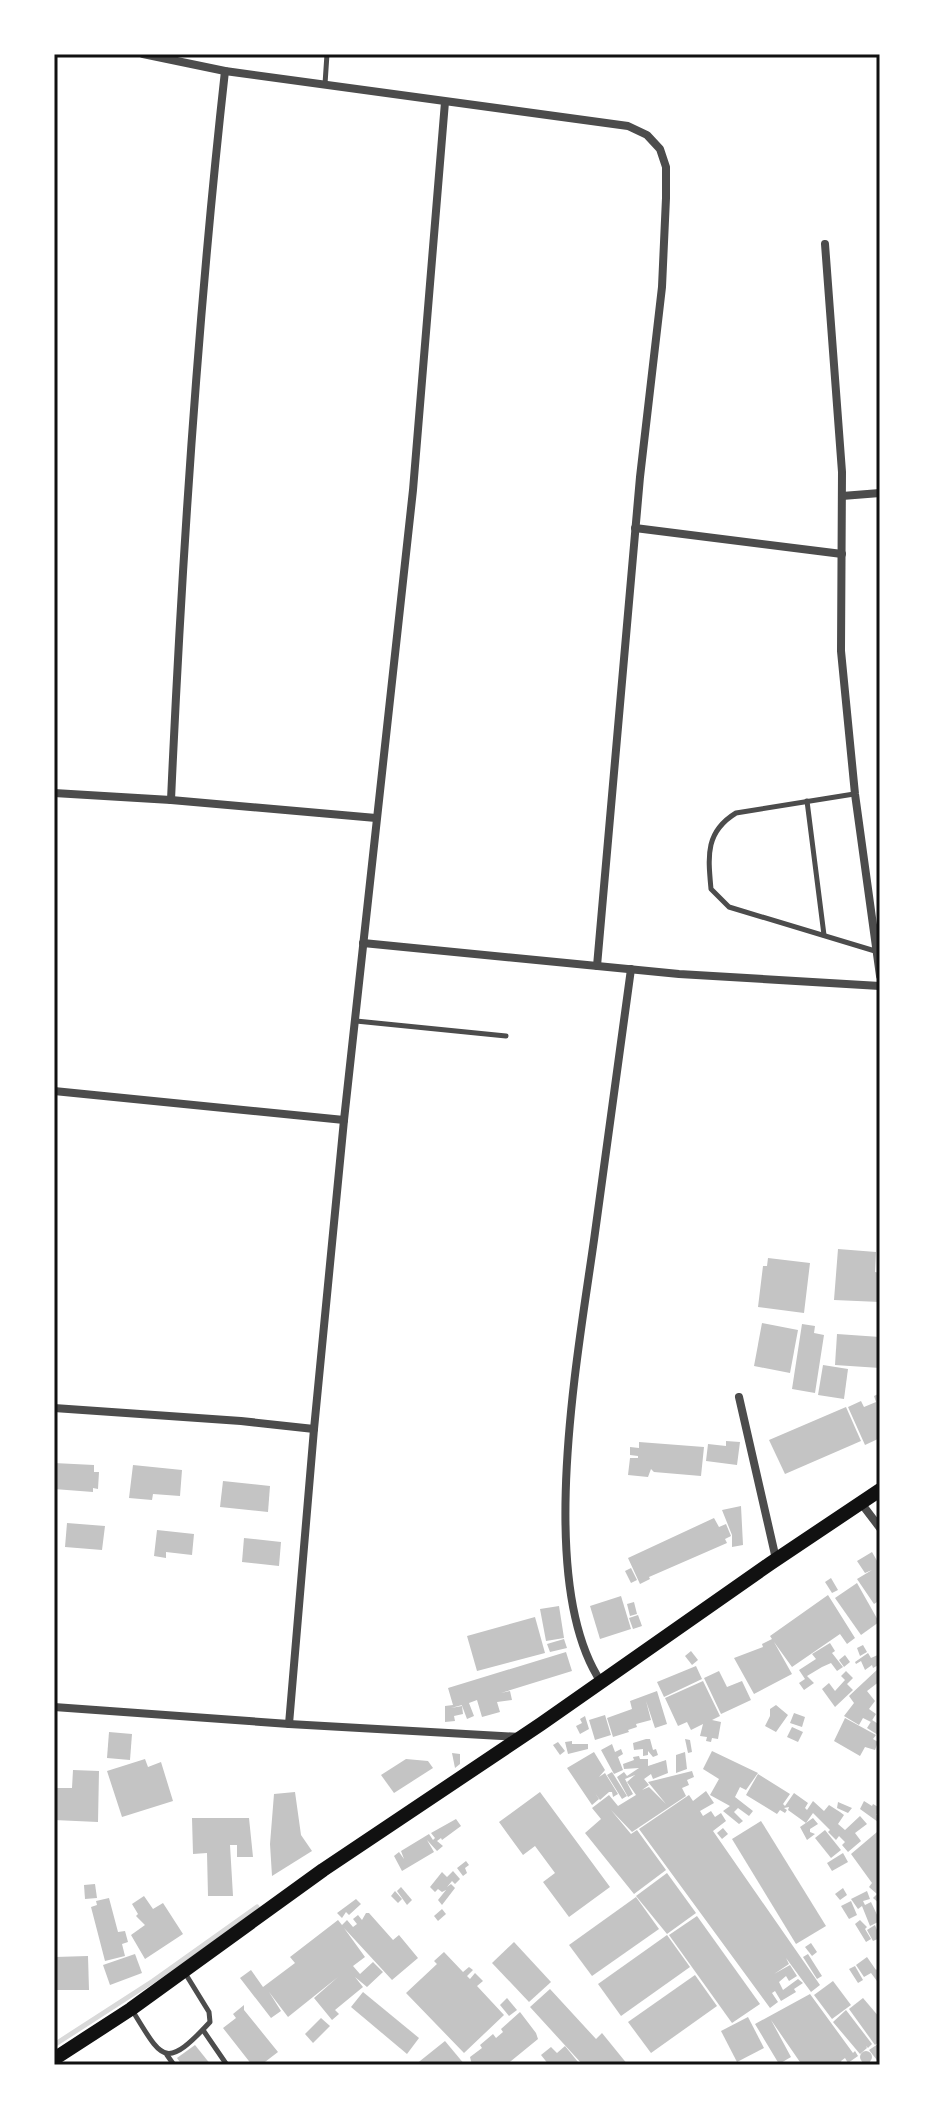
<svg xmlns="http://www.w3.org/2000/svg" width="934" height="2119" font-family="'Noto Sans',sans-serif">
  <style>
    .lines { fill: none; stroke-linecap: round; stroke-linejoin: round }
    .stream { stroke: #d9d9d9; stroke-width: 5 }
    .building { fill: #c4c4c4 }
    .service { stroke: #4c4c4c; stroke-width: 5 }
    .minor { stroke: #4c4c4c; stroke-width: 8 }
    .secondary { stroke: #111; stroke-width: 14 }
    .neatline { fill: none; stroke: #111; stroke-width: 3 }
  </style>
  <rect width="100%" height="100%" fill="#fff"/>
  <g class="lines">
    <path class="stream" d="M54 2045 153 1981 257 1907"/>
  </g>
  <g class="building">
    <path d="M838 1249 876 1252 875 1272 880 1273V1302L834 1300Z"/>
    <path d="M768 1258 810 1263 804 1313 758 1307 763 1266H767Z"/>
    <path d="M762 1323 798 1330 790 1373 754 1366Z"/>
    <path d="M802 1324 815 1326 814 1333 824 1335 815 1393 792 1389Z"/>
    <path d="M837 1334 880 1337V1368L835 1365Z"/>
    <path d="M823 1365 848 1369 844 1399 818 1395Z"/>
    <path d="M880 1393V1438L865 1445 848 1407 861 1401 864 1407 876 1402 874 1396Z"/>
    <path d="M846 1407 861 1441 785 1474 769 1440Z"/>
    <path d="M726 1441 740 1442 737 1465 706 1461 708 1444 726 1446Z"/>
    <path d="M639 1442 704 1447 701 1476 654 1472 651 1469 648 1477 628 1475 630 1458H638V1456L630 1455V1447L639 1448Z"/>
    <path d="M54 1463 94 1465V1472H99L98 1489 93 1488V1492L54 1489Z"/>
    <path d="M133 1465 182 1470 180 1496 153 1494 152 1500 129 1498Z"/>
    <path d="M223 1481 270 1486 268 1512 220 1507Z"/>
    <path d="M741 1506 743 1545 732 1547V1535L722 1510Z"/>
    <path d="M714 1518 719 1527 726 1524 731 1536 725 1539 727 1543 649 1577 650 1579 640 1584 628 1558Z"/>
    <path d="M67 1523 105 1526 102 1550 65 1547Z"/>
    <path d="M157 1530 194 1534 192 1555 166 1552V1558L154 1556Z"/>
    <path d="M244 1538 281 1542 279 1566 242 1562Z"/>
    <path d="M872 1552 880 1566V1600L874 1604 857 1579 872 1570 865 1573 857 1561Z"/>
    <path d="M631 1568 637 1580 631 1583 625 1571Z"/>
    <path d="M831 1578 838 1590 832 1593 825 1582Z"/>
    <path d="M857 1583 879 1622 861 1635 835 1598Z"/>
    <path d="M828 1595 855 1638 847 1644 840 1634 792 1667 774 1642 792 1674 754 1694 734 1658 763 1647 762 1644 772 1639 770 1636Z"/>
    <path d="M621 1596 631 1629 600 1639 590 1606Z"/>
    <path d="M634 1602 637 1614 630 1616 627 1604Z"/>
    <path d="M559 1606 564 1638 546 1641 540 1609Z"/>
    <path d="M638 1615 642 1626 633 1629 629 1618Z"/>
    <path d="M535 1617 545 1653 477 1671 467 1636Z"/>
    <path d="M564 1639 567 1648 550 1652 547 1644Z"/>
    <path d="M830 1643 835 1651 832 1653 843 1667 837 1671 831 1663 822 1667 807 1676 814 1683 804 1690 799 1683 805 1679 799 1670 816 1659 812 1654Z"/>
    <path d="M863 1645 867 1652 860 1656 857 1648Z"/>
    <path d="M691 1651 698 1660 692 1665 685 1656Z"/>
    <path d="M566 1652 572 1671 501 1693 510 1691 512 1700 497 1702 500 1712 482 1717 477 1700 469 1703 474 1716 467 1719 461 1703 462 1705 451 1708 462 1706 463 1714 454 1716 455 1721 445 1722V1706L453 1705 448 1688Z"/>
    <path d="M868 1653 871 1658 880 1654V1664L873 1668 872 1665 865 1670 861 1661 856 1664 855 1662Z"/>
    <path d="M845 1655 850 1662 844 1667 839 1660Z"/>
    <path d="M696 1666 702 1679 664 1697 657 1682Z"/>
    <path d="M880 1667V1681L867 1691 875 1701 869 1709 876 1714 871 1722 863 1718 859 1725 844 1716 854 1703 849 1696Z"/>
    <path d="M719 1671 727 1687 742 1681 751 1700 721 1714 704 1678Z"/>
    <path d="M846 1671 853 1678 847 1684 853 1690 835 1707 822 1689 829 1683 835 1691 845 1680 841 1676Z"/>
    <path d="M703 1681 720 1716 712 1720 721 1722 718 1739 712 1738 711 1742 706 1741 707 1737 700 1736 703 1724 691 1730 687 1722 678 1726 665 1698Z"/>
    <path d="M657 1691 667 1724 655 1728 646 1701 651 1720 636 1724 637 1727 628 1730 629 1732 613 1737 607 1718 632 1709 630 1701Z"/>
    <path d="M776 1705 788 1715 776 1732 765 1726 770 1716V1709Z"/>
    <path d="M794 1713 805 1717 802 1727 790 1723Z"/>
    <path d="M605 1715 611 1735 595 1740 589 1720Z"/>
    <path d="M585 1716 589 1729 580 1734 576 1726 582 1723 580 1719Z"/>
    <path d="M845 1718 876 1735 873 1739 878 1742 875 1750 865 1747 860 1756 834 1741Z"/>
    <path d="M872 1720 880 1725 878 1735 867 1728Z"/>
    <path d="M792 1727 803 1732 798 1742 787 1737Z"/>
    <path d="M109 1732 132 1734 130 1760 107 1758Z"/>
    <path d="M646 1739H650L653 1750 656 1749 658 1755 653 1757 648 1751V1755L643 1756V1749L634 1750 633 1743Z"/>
    <path d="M685 1739 690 1740 692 1752 688 1753Z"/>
    <path d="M572 1741V1744H588V1749L568 1754 565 1742Z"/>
    <path d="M558 1742 565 1751 560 1755 553 1745Z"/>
    <path d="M612 1744 615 1752 621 1749 623 1754 618 1757 623 1770 614 1774 601 1750Z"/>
    <path d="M712 1751 758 1773 746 1790 740 1787 735 1797 753 1811 749 1816 738 1808 734 1812 743 1821 739 1824 723 1811 730 1806 710 1795 719 1779 703 1769Z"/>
    <path d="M594 1752 605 1770 599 1777 605 1773 618 1794 613 1797 612 1792H609L600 1800 595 1793 599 1799 592 1805 567 1768Z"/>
    <path d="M685 1752 687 1769 676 1773V1755Z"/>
    <path d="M452 1753 460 1754V1764L455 1768Z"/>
    <path d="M639 1756 640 1759H648V1766L666 1760 668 1773 653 1779 651 1774 644 1779 649 1785 642 1790 649 1787 666 1804 648 1782 692 1771 694 1777 687 1780 689 1785 682 1788 686 1796 632 1832 611 1810 631 1834 637 1830 666 1870 634 1894 585 1833 601 1819 592 1808 609 1795 618 1806 636 1795 627 1782 635 1775 625 1779 633 1794 628 1797 617 1777 624 1772 627 1776 639 1768 624 1769 623 1764 634 1760 633 1757Z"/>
    <path d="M145 1759 148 1767 161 1762 173 1801 122 1817 107 1771Z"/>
    <path d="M406 1759 428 1761 433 1768 394 1793 381 1775Z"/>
    <path d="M73 1770 99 1771 98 1822 54 1820V1788H72Z"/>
    <path d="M612 1772 627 1796 622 1799 607 1775Z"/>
    <path d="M758 1774 790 1794 783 1804 785 1806 794 1793 808 1803 805 1808 807 1810 813 1801 824 1811 829 1805 840 1812 844 1815 838 1824 845 1830 860 1816 867 1824 855 1833 861 1841 848 1852 842 1845 845 1842 839 1836 836 1840 828 1832 830 1830 813 1813 806 1823 788 1810 789 1807 784 1808 787 1810 785 1813 780 1810 777 1814 746 1795Z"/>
    <path d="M706 1791 714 1803 700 1811 703 1816 711 1811 715 1817 721 1813 726 1821 713 1831 820 1985 811 1992 786 1958 789 1964 774 1974 790 1965 797 1976 789 1981 786 1976 779 1982 783 1990 798 1979 803 1983 794 1989 796 1992 781 2001 775 1991 772 1993 778 2002 770 2008 639 1829 689 1795 693 1801Z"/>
    <path d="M295 1792 301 1835 312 1851 272 1876 270 1844 274 1794Z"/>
    <path d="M540 1792 610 1887 569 1917 543 1882 555 1873 535 1846 523 1855 499 1822Z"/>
    <path d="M864 1801 872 1806 873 1804 880 1808V1814H876L880 1817 878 1822 860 1809Z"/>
    <path d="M838 1802 852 1808 848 1813 837 1808Z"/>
    <path d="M192 1818H249L253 1857H237V1845H230L233 1896H208L207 1853 193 1854Z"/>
    <path d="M813 1818 818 1824 810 1829V1832L815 1834 807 1840 800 1827Z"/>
    <path d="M456 1819 461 1826 442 1840 441 1838 437 1841 443 1846 437 1851 427 1840 434 1852 402 1871 394 1856 399 1852 404 1859 401 1851 429 1834 433 1840 435 1838 431 1833Z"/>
    <path d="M761 1821 826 1926 796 1944 732 1839Z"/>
    <path d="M723 1828 728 1834 722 1839 717 1833Z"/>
    <path d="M825 1830 841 1850 831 1858 815 1838Z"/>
    <path d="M877 1832 880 1836V1904L873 1898 877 1894 869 1887 872 1883 851 1854Z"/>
    <path d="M843 1853 848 1862 832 1871 827 1863Z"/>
    <path d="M466 1861 469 1865 465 1868 467 1873 463 1876 457 1868Z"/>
    <path d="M453 1871 460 1879 455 1884 452 1881 447 1887 451 1884 455 1888 442 1905 438 1900 446 1890 442 1892 438 1889 435 1892 430 1887 442 1872 447 1877Z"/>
    <path d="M667 1873 696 1913 667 1934 636 1896Z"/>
    <path d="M95 1884 97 1898 85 1899 84 1885Z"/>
    <path d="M401 1887 412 1900 407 1905 397 1891Z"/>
    <path d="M843 1888 847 1895 840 1900 835 1894Z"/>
    <path d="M395 1891 402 1899 398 1903 391 1896Z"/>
    <path d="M867 1891 870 1899 863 1901 865 1905 871 1902 880 1921 870 1926 862 1906 858 1909 851 1899Z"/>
    <path d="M144 1896 153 1909 163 1903 183 1934 145 1959 131 1935 145 1925 136 1916 138 1914 132 1904Z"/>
    <path d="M636 1897 659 1929 592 1976 569 1945Z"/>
    <path d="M109 1898 118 1932 125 1931 128 1942 122 1944 125 1956 105 1961 91 1907 97 1905 96 1901Z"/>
    <path d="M356 1899 361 1904 349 1915 346 1912 342 1918 337 1913Z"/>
    <path d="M851 1901 857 1915 849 1919 841 1906Z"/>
    <path d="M442 1909 446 1914 438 1921 434 1916Z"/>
    <path d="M366 1913H369L393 1940 399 1935 418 1958 392 1980 344 1928 365 1957 353 1966 360 1974 373 1962 383 1972 367 1987 355 1977 363 1987 335 2010 339 2014 332 2020 314 1998 338 1977 288 2017 269 1992 281 2011 271 2018 240 1978 251 1970 263 1987 295 1963 290 1957 338 1920 342 1925 347 1920 353 1927 357 1924 353 1919 358 1915 362 1920Z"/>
    <path d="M697 1916 760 2004 732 2023 669 1935Z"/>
    <path d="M860 1920 867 1927 865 1929 871 1939 866 1942 855 1924Z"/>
    <path d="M875 1925 880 1938 873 1941 867 1930Z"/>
    <path d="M667 1935 690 1967 621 2016 598 1984Z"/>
    <path d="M514 1942 551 1982 529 2002 492 1963Z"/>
    <path d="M811 1943 817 1952 812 1956 805 1947Z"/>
    <path d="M444 1952 463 1972 469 1967 473 1970 467 1976 470 1979 475 1973 483 1981 477 1986 504 2015 464 2053 406 1993 437 1964 434 1961Z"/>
    <path d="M135 1954 142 1973 110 1985 103 1965Z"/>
    <path d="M808 1954 822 1976 817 1979 803 1957Z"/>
    <path d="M88 1956 89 1990H56L55 1957Z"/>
    <path d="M867 1957 876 1970 880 1967V1985L871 1973 864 1977 856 1965Z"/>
    <path d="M855 1966 863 1980 858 1983 849 1969Z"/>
    <path d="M695 1975 717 2006 651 2053 628 2022Z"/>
    <path d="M833 1981 851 2005 832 2019 814 1995Z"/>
    <path d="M550 1989 596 2039 602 2033 628 2065H583L530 2007Z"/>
    <path d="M363 1992 419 2038 407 2054 351 2007Z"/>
    <path d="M810 1994 853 2053 855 2051 858 2056 848 2063 845 2058 841 2061 843 2065H802L771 2020 791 2057 779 2064 755 2024Z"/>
    <path d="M507 1998 517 2010 509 2016 500 2005Z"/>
    <path d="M863 1998 880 2018V2041L875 2045 849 2009Z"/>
    <path d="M244 2005V2010L278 2052 261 2065H252L223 2028 236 2018 233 2014Z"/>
    <path d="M846 2010 872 2044 868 2048 866 2046 867 2048 860 2054 833 2022Z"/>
    <path d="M520 2012 536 2033 538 2039 506 2065H472L470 2057 482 2048 480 2045 493 2034 496 2038 503 2032 501 2029Z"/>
    <path d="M748 2017 764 2048 737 2062 721 2031Z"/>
    <path d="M321 2018 330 2026 313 2043 305 2034Z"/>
    <path d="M445 2041 465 2065H415Z"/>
    <path d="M878 2044 880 2047V2064L869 2050Z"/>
    <path d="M195 2045 211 2065H182L177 2058Z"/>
    <path d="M565 2046 578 2062 574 2065H549L541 2055 551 2047 557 2053Z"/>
    <circle cx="866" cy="2057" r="6"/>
  </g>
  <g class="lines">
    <g class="service">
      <path d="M325 84 327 54"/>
      <path d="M854 794 736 813C705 832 708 856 711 889L729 907 875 951"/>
      <path d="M807 801 824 935"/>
      <path d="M356 1021 506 1036"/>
      <path d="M132 2010C162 2058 164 2072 210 2022L209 2012 185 1973"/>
      <path d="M203 2030 227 2065"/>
      <path d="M167 2055 174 2065"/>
    </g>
    <g class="minor">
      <path d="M143 54 225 71 628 126 647 135 660 149 666 167V198L662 287 640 477 597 966"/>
      <path d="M825 244 842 472 841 651 855 794 880 976"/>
      <path d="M842 496 880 493"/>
      <path d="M635 528 842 554"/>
      <path d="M54 793 171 800 376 818"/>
      <path d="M171 800C182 556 198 313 225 71"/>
      <path d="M363 943 679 974 880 986"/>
      <path d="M54 1091 344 1120"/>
      <path d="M739 1397 776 1559"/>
      <path d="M54 1408 241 1421 314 1429"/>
      <path d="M861 1503 880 1528"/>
      <path d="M601 1682C535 1583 578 1354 594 1240 606 1150 619 1059 631 969"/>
      <path d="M54 1707 289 1724 520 1737"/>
      <path d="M289 1724 314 1429 344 1120 413 490 445 102"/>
    </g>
    <path class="secondary" d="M54 2059 131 2009 323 1870 541 1724 771 1563 880 1490"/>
  </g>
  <rect width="934" height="2119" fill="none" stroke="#ffffff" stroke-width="112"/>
  <rect x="56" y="56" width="822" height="2007" class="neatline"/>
</svg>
